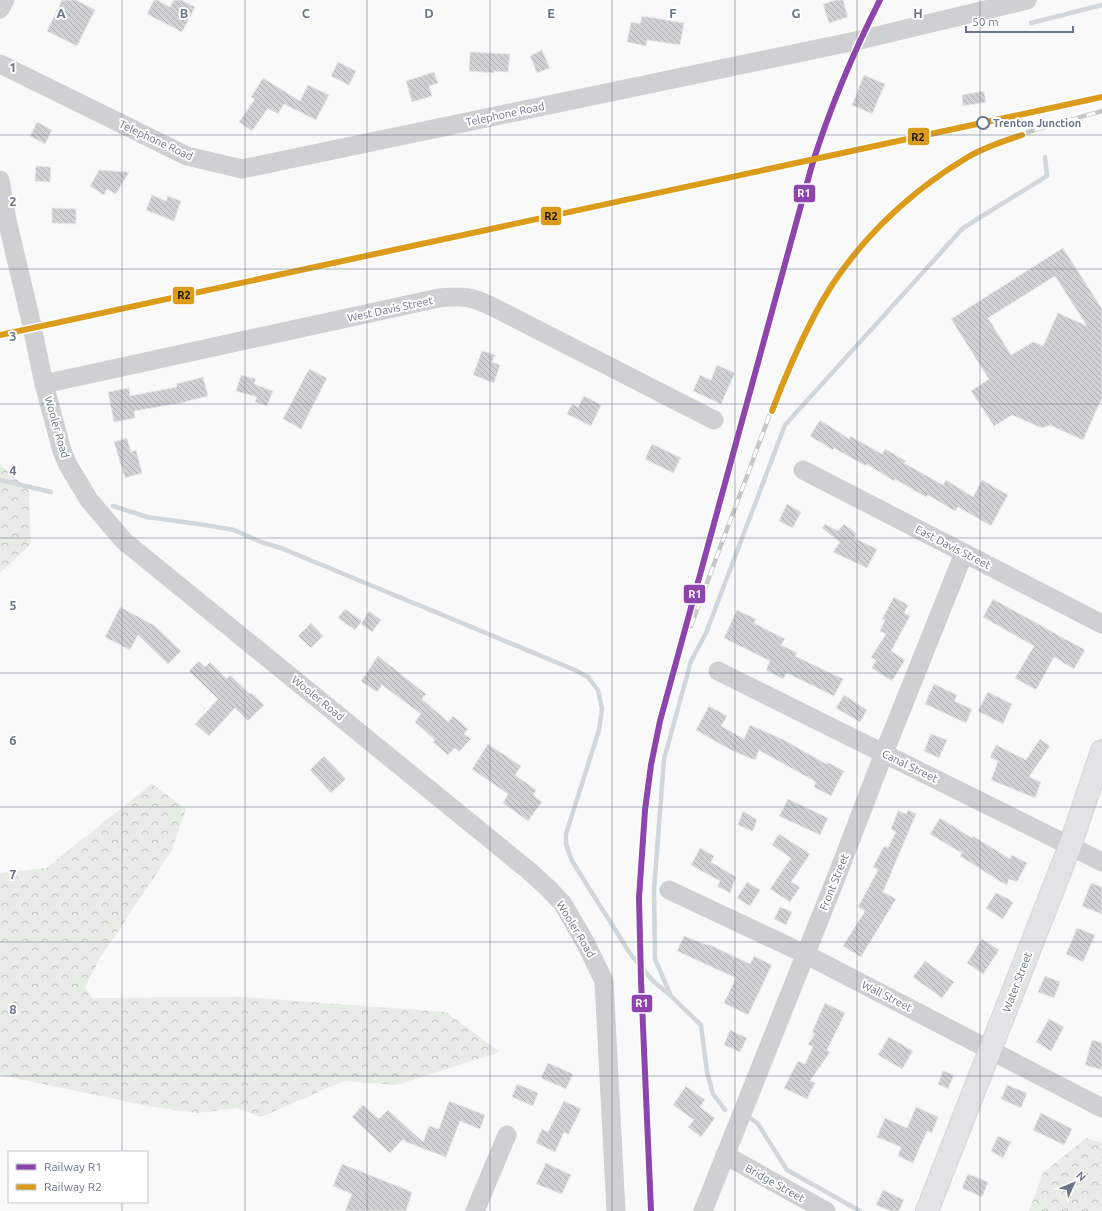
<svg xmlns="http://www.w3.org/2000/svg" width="1102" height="1211" font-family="Ubuntu,sans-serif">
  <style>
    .forest { fill: url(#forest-crowns) }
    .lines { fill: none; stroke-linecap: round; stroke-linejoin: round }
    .stream { stroke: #d1d7db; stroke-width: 4.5 }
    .building { fill: url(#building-back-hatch); stroke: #e8e8e8; fill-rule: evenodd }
    .major-casing { stroke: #d5d6d7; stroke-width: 24 }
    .minor { stroke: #cfd0d2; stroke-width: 19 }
    .major { stroke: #e2e3e4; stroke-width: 22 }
    .rail-casing { stroke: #c6c7c8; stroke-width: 4.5 }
    .rail { stroke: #fff; stroke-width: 3; stroke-dasharray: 9; stroke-linecap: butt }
    .rail-1-casing { stroke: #fff; stroke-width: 9 }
    .rail-2-casing { stroke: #fff; stroke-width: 9 }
    .rail-1 { stroke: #8e44ad; stroke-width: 6 }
    .rail-2 { stroke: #db9c1b; stroke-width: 6 }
    .grid { fill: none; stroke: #6a7688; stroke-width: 1; stroke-opacity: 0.55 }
    .stop-dot { fill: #fff; stroke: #6a7688; stroke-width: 2 }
    .labels { text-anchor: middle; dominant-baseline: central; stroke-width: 4; stroke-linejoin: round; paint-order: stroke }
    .street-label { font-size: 11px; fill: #6a7688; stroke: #fff }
    .stop-label { font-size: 11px; font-weight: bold; fill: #6a7688; stroke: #fff; text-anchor: start }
    .grid-label { font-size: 13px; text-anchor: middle; font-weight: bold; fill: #6a7688; stroke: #fff; stroke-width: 4; stroke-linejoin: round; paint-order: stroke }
    .line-badge { stroke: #fff; stroke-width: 1.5 }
    .badge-label { font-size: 11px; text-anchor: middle; font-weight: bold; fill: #fff }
    .pale-badge-label { font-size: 11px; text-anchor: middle; font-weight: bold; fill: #111 }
  </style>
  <defs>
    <pattern id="forest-crowns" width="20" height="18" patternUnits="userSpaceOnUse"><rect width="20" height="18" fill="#e8ece7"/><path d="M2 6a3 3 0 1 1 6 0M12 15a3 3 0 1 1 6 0" fill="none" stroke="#c0c4c1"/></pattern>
    <pattern id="building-back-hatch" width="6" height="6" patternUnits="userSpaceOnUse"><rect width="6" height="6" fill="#d1d2d4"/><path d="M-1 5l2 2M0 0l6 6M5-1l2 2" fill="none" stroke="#aeafb2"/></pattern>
  </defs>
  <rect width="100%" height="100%" fill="#f9f9f9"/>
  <g class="forest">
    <path d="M0 464 29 491 31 544 1 572H0Z"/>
    <path d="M152 784 186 809 171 852 100 958 85 987 92 998 244 997 446 1012 500 1052 396 1085 344 1081 261 1117 237 1108 197 1113 148 1106 0 1075V873L46 868Z"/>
    <path d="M1086 1138 1102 1143V1211H1029L1043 1173Z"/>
  </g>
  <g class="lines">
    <g class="stream">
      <path d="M1031 23 1102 5"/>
      <path d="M0 480 51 492"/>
      <path d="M113 506 147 517 205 525 234 530 261 542 281 548 575 670 588 677 598 690 602 709 599 730 566 834V844L572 861 631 955 653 981 671 996 701 1025 707 1072 713 1094 725 1110"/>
      <path d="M670 994 655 959 654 890 664 759 691 661 706 633 785 425 963 228 1047 176 1045 157"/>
      <path d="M749 1117 758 1124 787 1170 860 1211"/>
    </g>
  </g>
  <g class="building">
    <path d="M62 0H76L95 10 77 46 47 31Z"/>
    <path d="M154 0H157L170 7 174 0H181L195 7 182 32 147 14Z"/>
    <path d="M836 0H843L848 17 829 23 823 4Z"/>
    <path d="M642 16 684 23 680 45 647 40 646 46 627 42 631 22 640 24Z"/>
    <path d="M542 50 550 68 537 73 530 56Z"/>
    <path d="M470 52 510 54 508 72 494 71V73L469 71Z"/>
    <path d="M338 62 356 71 349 85 331 76Z"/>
    <path d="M434 72 438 83 429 86 432 96 412 102 406 81Z"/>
    <path d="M864 75 885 84 872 114 852 105Z"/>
    <path d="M263 78 300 101 308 85 329 95 316 120 284 104 278 114 268 108 252 131 239 122 255 99 251 97Z"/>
    <path d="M984 91 986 102 963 106 962 95Z"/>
    <path d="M37 122 52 130 45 144 30 136Z"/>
    <path d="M36 166 51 167 50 182 35 181Z"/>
    <path d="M99 170 129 172 116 194 107 189 104 195 90 186Z"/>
    <path d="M152 195 166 201 168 196 181 201 174 221 146 210Z"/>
    <path d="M52 208 76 209V224L52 223Z"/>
    <path d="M1063 248 1102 309V398L1083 440 1050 425 1042 428 1012 415 994 426 971 391 989 379 951 319ZM1055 276 1087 326 1058 313 1043 346 1033 342 1011 355 988 318Z"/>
    <path d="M482 351 495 355 492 362 500 365 494 383 473 375Z"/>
    <path d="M717 365 735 373 721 404 693 391 700 375 711 380Z"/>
    <path d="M309 369 327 378 301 429 283 419Z"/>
    <path d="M241 375 256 379 254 384 273 391 267 406 255 402 257 397 236 391Z"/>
    <path d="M203 377 208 396 181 403 134 411 135 418 114 422 108 392 129 388 130 396 177 387 176 384Z"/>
    <path d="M584 396 601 405 591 426 567 414 572 404 578 407Z"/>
    <path d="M820 420 849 439 850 436 882 454 885 449 906 461 904 463 943 485 946 480 973 497 982 480 1008 495 991 526 958 507 955 511 928 495 926 497 895 479 894 481 867 464 866 466 834 448 833 450 810 436Z"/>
    <path d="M127 438 131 452 136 450 142 473 125 478 114 442Z"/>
    <path d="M652 444 681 458 673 473 645 459Z"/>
    <path d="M787 504 801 512 793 528 779 521Z"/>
    <path d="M825 524 838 531 844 524 857 534 854 538 877 549 867 568 833 552 840 542 822 528Z"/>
    <path d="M894 597 908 605 904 613 910 616 891 651 905 660 892 681 872 668 876 660 871 657 886 634 880 631 885 620 882 619Z"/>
    <path d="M993 599 1085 650 1074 669 1054 657 1036 690 1015 678 1034 646 983 617Z"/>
    <path d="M120 607 155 626 181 651 168 664 138 635 130 650 105 637Z"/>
    <path d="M345 609 362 621 355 630 338 618Z"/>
    <path d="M737 610 756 619 754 623 785 639 781 645 797 653 795 656 843 679 834 696 787 673 783 679 766 670 770 661 724 638Z"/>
    <path d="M369 611 381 620 372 632 361 624Z"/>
    <path d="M311 623 323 636 311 648 298 636Z"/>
    <path d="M378 656 426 694 422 699 448 722 453 716 468 729 464 734 471 739 459 752 455 748 448 755 433 742 435 740 415 722 421 714 382 685 377 692 361 681Z"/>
    <path d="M199 661 205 667 210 662 227 679 230 675 250 694 251 693 264 705 248 721 235 708 209 736 195 724 218 699 189 671Z"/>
    <path d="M934 684 957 695 954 701 972 709 966 723 925 704Z"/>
    <path d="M988 692 1012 704 1003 724 978 711Z"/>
    <path d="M844 695 867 710 860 722 836 708Z"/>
    <path d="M709 706 727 716 721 726 744 739 750 725 784 740 826 764 827 762 844 771 831 796 814 787 816 782 759 750 755 760 731 750 696 730Z"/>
    <path d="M931 734 947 740 939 758 924 751Z"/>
    <path d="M1040 739 1050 746 1029 777 1041 782 1035 798 991 780 998 761 990 757 996 745 1026 760Z"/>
    <path d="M488 744 521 766 515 775 536 790 533 795 542 802 528 821 503 803 508 794 472 769Z"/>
    <path d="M324 756 346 779 331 793 310 770Z"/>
    <path d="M788 799 828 818 820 835 779 816Z"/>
    <path d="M908 810 916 814 883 892 896 899 861 957 843 946 865 911 858 907 878 870 873 867 884 846 888 848 896 832 891 829 898 811 906 814Z"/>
    <path d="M743 811 757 820 753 831 738 825Z"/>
    <path d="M940 818 972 838 973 836 1010 859 1012 855 1027 863 1017 882 1009 879 1007 885 1001 882 960 856 962 853 930 834Z"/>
    <path d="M779 834 810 854 791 882 800 887 790 902 770 889 791 858 772 845Z"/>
    <path d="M700 848 714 856 711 862 736 877 730 893 717 886 720 881 691 865Z"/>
    <path d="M747 882 760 890 750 906 737 898Z"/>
    <path d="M1091 883 1102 887V914L1082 906Z"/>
    <path d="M996 893 1009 899V900L1013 903 1003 919 986 908Z"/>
    <path d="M780 907 792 912 786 925 774 919Z"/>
    <path d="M1077 928 1095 935 1083 962 1066 954Z"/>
    <path d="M684 936 707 945 708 944 750 964 754 956 772 965 748 1015 724 1003 736 978 677 951Z"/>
    <path d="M982 939 999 950 983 974 967 963Z"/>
    <path d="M925 961 954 982 942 998 913 977Z"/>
    <path d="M1045 976 1060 982 1054 998 1038 992Z"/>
    <path d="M825 1003 845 1013 827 1050 830 1052 810 1081 815 1083 807 1099 784 1088 798 1061 805 1064 813 1047 808 1044 815 1034 812 1032Z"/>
    <path d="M1049 1019 1064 1027 1051 1051 1036 1042Z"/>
    <path d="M730 1030 747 1038 740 1052 724 1045Z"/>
    <path d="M889 1037 913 1051 902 1069 878 1055Z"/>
    <path d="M1092 1040 1102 1043V1070L1085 1065Z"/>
    <path d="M548 1063 573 1074 566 1089 541 1078Z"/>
    <path d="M943 1071 954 1075 948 1089 938 1084Z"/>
    <path d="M517 1084 538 1093 533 1106 512 1097Z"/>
    <path d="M1007 1085 1027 1093 1021 1108 1001 1099Z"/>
    <path d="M686 1086 705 1100 700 1107 715 1118 701 1137 688 1127 694 1120 673 1105Z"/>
    <path d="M449 1101 485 1115 480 1129 460 1121 446 1157 406 1142 403 1139 390 1153 352 1117 363 1105 379 1119 388 1110 423 1142 429 1126 439 1129Z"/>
    <path d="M564 1101 581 1109 568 1135 564 1132 555 1152 536 1143 542 1129 548 1132Z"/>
    <path d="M916 1107 938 1117 932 1133 927 1131 913 1163 898 1156 901 1147 877 1137 885 1118 907 1128Z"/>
    <path d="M1041 1113 1072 1129 1064 1145 1033 1130Z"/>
    <path d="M998 1136 1011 1142 1003 1158 991 1151Z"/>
    <path d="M546 1163 571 1175 562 1194 536 1184Z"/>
    <path d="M342 1164 412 1192 406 1211H345L352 1194 333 1186Z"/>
    <path d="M968 1174 988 1182 982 1197 962 1188Z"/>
    <path d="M883 1190 904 1200 899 1211H891L876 1205Z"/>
  </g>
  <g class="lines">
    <g class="major-casing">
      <path id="major" d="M927 1211 1070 846 1102 751"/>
    </g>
    <g class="minor">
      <path d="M0 9 5 0"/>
      <path d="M0 64 187 156 242 169 860 40 1027 0"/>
      <path d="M0 180 7 220 30 317 44 384 62 451 68 465 89 500 124 541 528 870 549 889 563 904 586 944 604 981 616 1211"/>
      <path d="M44 384 439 298C464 296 471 296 493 307L714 420"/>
      <path d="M803 470 1102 624"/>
      <path d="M718 671 1102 862"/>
      <path d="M669 890 805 954 1102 1108"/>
      <path d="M725 1155 826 1211"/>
      <path d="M475 1211 507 1135"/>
      <path d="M703 1211 838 873 884 753 964 553"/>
    </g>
    <use href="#major" class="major"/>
    <g class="rail-casing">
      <g id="rail">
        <path d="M691 626C710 575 729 523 749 471 776 396 804 317 854 254 876 227 901 204 928 184 941 174 955 164 969 156 1010 134 1058 124 1102 111"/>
        <path d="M651 1211 641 980 639 898 645 810 651 765 660 721 812 165C830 108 853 53 880 0"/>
      </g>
    </g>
    <use href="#rail" class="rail"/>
    <g class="rail-1-casing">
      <path id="rail-1" d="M651 1211 641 980 639 898 645 810 651 765 660 721 812 165C830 108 853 53 880 0"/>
    </g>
    <g class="rail-2-casing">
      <g id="rail-2">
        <path d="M0 335 1102 97"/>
        <path d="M772 411C784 379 798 347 814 316 848 250 904 195 968 157 985 147 1004 141 1022 135"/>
      </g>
    </g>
    <use href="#rail-1" class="rail-1"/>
    <use href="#rail-2" class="rail-2"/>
  </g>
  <path class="grid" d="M122 0V1152M245 0V1211M367 0V1211M490 0V1211M612 0V1211M735 0V1211M857 0V1211M980 0V1211M0 135H1102M0 269H1102M0 404H1102M0 538H1102M0 673H1102M0 807H1102M0 942H1102M0 1076H1102M122 1202V1211"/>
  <circle class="stop-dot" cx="983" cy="123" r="6"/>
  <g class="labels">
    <g class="street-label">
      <text transform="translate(505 114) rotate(-12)">Telephone Road</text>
      <text transform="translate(156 140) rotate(25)">Telephone Road</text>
      <text transform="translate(390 309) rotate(-12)">West Davis Street</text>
      <text transform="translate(57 427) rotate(74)">Wooler Road</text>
      <text transform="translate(953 547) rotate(27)">East Davis Street</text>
      <text transform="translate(318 698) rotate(39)">Wooler Road</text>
      <text transform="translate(910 766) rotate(26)">Canal Street</text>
      <text transform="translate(834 882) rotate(-68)">Front Street</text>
      <text transform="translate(576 929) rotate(59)">Wooler Road</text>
      <text transform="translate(1017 982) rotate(-69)">Water Street</text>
      <text transform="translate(887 996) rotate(27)">Wall Street</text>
      <text transform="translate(775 1183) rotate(29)">Bridge Street</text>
    </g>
    <g class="stop-label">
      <text x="993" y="123">Trenton Junction</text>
    </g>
  </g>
  <g class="grid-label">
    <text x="61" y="18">A</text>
    <text x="184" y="18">B</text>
    <text x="306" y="18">C</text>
    <text x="429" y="18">D</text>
    <text x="551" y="18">E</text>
    <text x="673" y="18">F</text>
    <text x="796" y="18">G</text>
    <text x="918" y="18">H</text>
    <text x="13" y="72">1</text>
    <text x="13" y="206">2</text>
    <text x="13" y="341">3</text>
    <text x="13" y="475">4</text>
    <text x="13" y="610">5</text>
    <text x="13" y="745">6</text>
    <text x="13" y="879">7</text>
    <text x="13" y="1014">8</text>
  </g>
  <g class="line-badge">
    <rect x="907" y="127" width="23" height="19" rx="4" fill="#db9c1b"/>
    <rect x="793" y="184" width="23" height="19" rx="4" fill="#8e44ad"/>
    <rect x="540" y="206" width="22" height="20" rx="4" fill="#db9c1b"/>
    <rect x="172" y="286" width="23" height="19" rx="4" fill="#db9c1b"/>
    <rect x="683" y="584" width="23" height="20" rx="4" fill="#8e44ad"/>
    <rect x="631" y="994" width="22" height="19" rx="4" fill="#8e44ad"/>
  </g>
  <g class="badge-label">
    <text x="804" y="197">R1</text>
    <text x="695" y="598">R1</text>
    <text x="642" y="1007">R1</text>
  </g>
  <g class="pale-badge-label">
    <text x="918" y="141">R2</text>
    <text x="551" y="220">R2</text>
    <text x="184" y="299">R2</text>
  </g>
  <rect x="8" y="1151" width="140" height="52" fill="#ffffff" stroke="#c3c8cf"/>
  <rect x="16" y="1164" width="20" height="6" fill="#8e44ad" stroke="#c3c8cf"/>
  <text x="44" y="1171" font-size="12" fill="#6a7688">Railway R1</text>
  <rect x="16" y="1184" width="20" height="6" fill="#db9c1b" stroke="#c3c8cf"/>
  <text x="44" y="1191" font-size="12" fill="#6a7688">Railway R2</text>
  <g transform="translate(1074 1183) rotate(46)" stroke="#ffffff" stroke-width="3" paint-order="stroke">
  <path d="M0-3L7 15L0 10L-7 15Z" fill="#6a7688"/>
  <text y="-6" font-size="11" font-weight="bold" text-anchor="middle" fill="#6a7688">N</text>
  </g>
  <path d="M966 26v6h107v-6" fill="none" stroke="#6a7688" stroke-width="2"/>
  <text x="972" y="26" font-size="12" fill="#6a7688" stroke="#ffffff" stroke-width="3" paint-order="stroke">50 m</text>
</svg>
